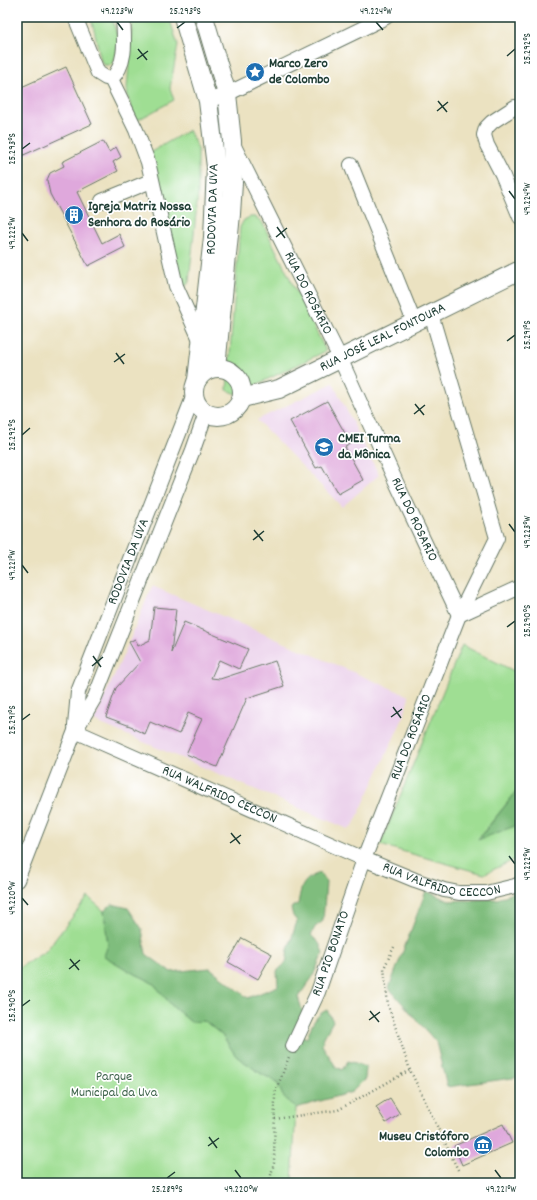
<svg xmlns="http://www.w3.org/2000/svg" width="537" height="1200" font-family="Dekko,sans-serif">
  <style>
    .built { fill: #ebd1eb }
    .green { fill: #9fde93; stroke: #5f8e64 }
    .forest { fill: #7fbd7d; stroke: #4f7d58 }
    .building { fill: #dfa8dc }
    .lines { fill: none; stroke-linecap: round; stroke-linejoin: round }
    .minor-casing { stroke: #667765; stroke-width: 16 }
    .major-casing { stroke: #667765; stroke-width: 20 }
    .path { stroke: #667765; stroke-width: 2.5; stroke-dasharray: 1 3; stroke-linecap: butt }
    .minor { stroke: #fff; stroke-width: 14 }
    .major { stroke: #fff; stroke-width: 18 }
    .ticks { fill: none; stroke: #1f3d34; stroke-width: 1.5 }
    .labels { text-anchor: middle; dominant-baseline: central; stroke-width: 3.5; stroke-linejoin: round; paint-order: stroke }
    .poi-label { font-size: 14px; font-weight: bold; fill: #1f3d34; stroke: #fff; text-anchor: start }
    .street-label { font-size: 14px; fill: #1f3d34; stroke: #fff }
    .park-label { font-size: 14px; fill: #3f654c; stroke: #fff }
    .neatline { fill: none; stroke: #1f3d34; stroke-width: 1.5 }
    .ticks-label { font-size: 10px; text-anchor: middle; fill: #1f3d34 }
  </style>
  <rect width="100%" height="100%" fill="#fff"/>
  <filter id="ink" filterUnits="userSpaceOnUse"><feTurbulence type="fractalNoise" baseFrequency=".025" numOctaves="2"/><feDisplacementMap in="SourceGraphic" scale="8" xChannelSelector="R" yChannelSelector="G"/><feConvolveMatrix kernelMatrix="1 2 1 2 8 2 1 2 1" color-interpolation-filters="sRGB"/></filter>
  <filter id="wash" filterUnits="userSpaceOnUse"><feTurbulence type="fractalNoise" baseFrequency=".012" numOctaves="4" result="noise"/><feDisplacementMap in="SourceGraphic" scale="16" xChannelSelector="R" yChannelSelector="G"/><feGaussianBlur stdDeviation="0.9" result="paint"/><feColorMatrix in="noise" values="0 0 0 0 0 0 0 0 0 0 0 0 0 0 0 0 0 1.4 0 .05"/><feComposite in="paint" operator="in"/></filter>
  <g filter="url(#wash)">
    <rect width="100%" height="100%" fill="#ebe2c1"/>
    <g class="built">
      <path d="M333 383 379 475 342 507 257 420Z"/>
      <path d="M152 586 409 696 404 716 354 824 348 829 94 721 129 642Z"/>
    </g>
    <g class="green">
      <path d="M90 17H111L119 40 114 62 111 65H104L101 61 94 29Z"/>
      <path d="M133 17H169L178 45 170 88 174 100 136 121 128 98 127 88Z"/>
      <path d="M189 130 198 149V194L189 282 187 285 182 287 151 152Z"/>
      <path d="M250 217H255L262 222 326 351 237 394 227 390 240 227 244 220Z"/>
      <path d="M462 645 520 674V787L478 839 520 824V857L484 874 380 845Z"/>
      <path d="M88 897 104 911 108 945 105 956 131 972 144 978 154 984 173 1007 191 1022 205 1021 223 1036 236 1056 260 1073 277 1082 283 1096 296 1108 292 1183H17V969L46 951Z"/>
    </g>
    <g class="forest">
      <path d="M520 787V824L478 840Z"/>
      <path d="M320 873 326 882 323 921 315 927 311 935 319 943 323 953 312 978 298 997 303 1013 302 1036 307 1038C311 1026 315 1015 327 1010L333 1021 324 1037 322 1045 336 1067 342 1070 348 1061 359 1064 366 1068 365 1079 352 1092 296 1108 283 1096 277 1082 260 1073 236 1056 223 1036 205 1021 191 1022 173 1007 154 984 144 978 131 972 104 956 108 945 104 911 112 904 128 908 142 929 146 954 171 972 210 968 248 998 278 986 277 971 286 963 288 950 297 921 293 916 291 908 298 904C301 887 302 879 320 873Z"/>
      <path d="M520 890V1077L447 1087 436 1042 389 988 426 891 449 901 497 899Z"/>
    </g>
    <g id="blocks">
      <g class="building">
        <path d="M66 67 92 124 17 158V89Z"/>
        <path d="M103 141 109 152 116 147 121 157 113 162 118 171 77 192 102 243 119 234 125 247 88 266 50 194 47 180 50 173 64 166 62 162Z"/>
        <path d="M327 401 351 444 345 447 363 480 338 494 322 466 316 468 290 421Z"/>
        <path d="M154 607 176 609 171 653 184 622 248 649 239 669 219 660 211 678 220 679 275 661 284 686 247 698 217 767 186 754 202 719 188 713 179 734 150 722 145 734 134 729 133 727 106 717 116 688 140 662 129 642 135 639 138 646 150 640Z"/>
        <path d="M242 938 272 954 258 979 228 962Z"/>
        <path d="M390 1098 400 1114 386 1123 376 1107Z"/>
        <path d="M503 1124 512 1143 462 1165 454 1146Z"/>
      </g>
    </g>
  </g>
  <g filter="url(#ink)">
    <use href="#blocks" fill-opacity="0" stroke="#667765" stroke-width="1"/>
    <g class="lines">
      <g class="minor-casing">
        <g id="minor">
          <path d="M75 17 98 73 106 78 111 79C128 64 124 37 123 17"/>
          <path d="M111 79 136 130 148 162 176 286 202 344"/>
          <path d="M208 101 227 94 386 17"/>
          <path d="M515 107 492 122 486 128 484 135 487 145 502 174 520 217"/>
          <path id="s1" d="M233 144 340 358 396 482 459 615"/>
          <path d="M351 165 414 322"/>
          <path d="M102 201 151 181"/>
          <path d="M459 615 520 587"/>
          <path id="s2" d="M75 726 78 692 194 395"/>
          <path id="s3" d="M75 731 364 859 415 880 444 890 459 893H486L515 886 520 884"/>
          <path d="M17 880 75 731 95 697 193 450 206 413"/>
          <path id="s4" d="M293 1046 318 992 364 859 459 615 497 538 431 314"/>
        </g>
      </g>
      <g class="major-casing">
        <g id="major">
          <path d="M183 17 208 101 216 167 213 237 197 380"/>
          <path d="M204 17 227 94 232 141 233 183 231 214 216 367"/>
          <circle cx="218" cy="392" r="24"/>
          <path id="s5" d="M242 398 279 389 520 270"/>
        </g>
      </g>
      <g class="path">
        <path d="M394 947 384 968 388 1005 410 1070"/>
        <path d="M275 1119 338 1110 410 1070 459 1172"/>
        <path d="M269 1183 274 1163 275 1093 289 1057"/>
      </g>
      <use href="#minor" class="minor"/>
      <use href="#major" class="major"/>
    </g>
  </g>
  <path class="ticks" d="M117 22 123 30M376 22 383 30M177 28 185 22M138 49 147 60M507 56 515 49M137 59 148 51M438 101 447 112M437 111 448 102M22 149 30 143M509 191 515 199M277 227 285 238M22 233 28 241M276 237 287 228M507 341 515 335M116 353 124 364M114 362 125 354M415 404 424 415M414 414 425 405M22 435 30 428M509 524 515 532M254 530 263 541M253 540 264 531M22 565 28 573M507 627 515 621M93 656 101 667M92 666 103 657M393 707 401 718M391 717 402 709M22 720 30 714M231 833 240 844M230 843 241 835M509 856 515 864M22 898 28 905M70 959 79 970M69 969 80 960M22 1006 30 1000M370 1011 379 1022M369 1020 380 1012M209 1137 217 1148M208 1146 219 1138M235 1170 241 1178M495 1170 501 1178M167 1178 175 1172"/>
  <defs>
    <g id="sight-disc" transform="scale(1)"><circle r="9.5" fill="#1f6fb2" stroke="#fff"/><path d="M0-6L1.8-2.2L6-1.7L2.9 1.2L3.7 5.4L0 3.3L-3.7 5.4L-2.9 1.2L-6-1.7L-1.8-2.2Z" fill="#fff"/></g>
    <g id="building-disc" transform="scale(1)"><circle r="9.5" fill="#1f6fb2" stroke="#fff"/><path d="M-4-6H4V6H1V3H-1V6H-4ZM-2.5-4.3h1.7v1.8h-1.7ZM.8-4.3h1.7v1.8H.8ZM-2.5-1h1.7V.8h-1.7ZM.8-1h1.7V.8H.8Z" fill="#fff"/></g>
    <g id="school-disc" transform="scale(1)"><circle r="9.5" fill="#1f6fb2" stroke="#fff"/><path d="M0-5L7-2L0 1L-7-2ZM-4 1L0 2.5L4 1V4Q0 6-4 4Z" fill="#fff"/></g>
    <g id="museum-disc" transform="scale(1)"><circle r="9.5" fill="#1f6fb2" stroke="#fff"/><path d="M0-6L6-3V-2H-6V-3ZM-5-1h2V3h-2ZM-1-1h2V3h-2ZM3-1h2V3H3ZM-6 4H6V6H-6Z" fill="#fff"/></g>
  </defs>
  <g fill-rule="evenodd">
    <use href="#sight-disc" x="255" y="72"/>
    <use href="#building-disc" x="74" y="215"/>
    <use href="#school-disc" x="324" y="447"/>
    <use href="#museum-disc" x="483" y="1145"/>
  </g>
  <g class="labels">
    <g class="poi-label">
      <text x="269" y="64">Marco Zero<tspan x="269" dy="16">de Colombo</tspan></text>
      <text x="88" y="207">Igreja Matriz Nossa<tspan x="88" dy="16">Senhora do Rosário</tspan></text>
      <text x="338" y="439">CMEI Turma<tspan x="338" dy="16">da Mônica</tspan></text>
      <text x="469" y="1137" text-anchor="end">Museu Cristóforo<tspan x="469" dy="16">Colombo</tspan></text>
    </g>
    <g class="street-label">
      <text transform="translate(213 209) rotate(-88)">RODOVIA DA UVA</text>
      <text stroke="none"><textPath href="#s1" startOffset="167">RUA DO ROSÁRIO</textPath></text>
      <text stroke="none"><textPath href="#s5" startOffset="154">RUA JOSÉ LEAL FONTOURA</textPath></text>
      <text stroke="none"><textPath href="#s1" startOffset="417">RUA DO ROSARIO</textPath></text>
      <text stroke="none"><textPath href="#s2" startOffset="174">RODOVIA DA UVA</textPath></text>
      <text stroke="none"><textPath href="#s4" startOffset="331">RUA DO ROSÁRIO</textPath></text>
      <text stroke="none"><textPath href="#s3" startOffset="158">RUA WALFRIDO CECCON</textPath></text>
      <text stroke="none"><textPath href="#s3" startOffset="398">RUA VALFRIDO CECCON</textPath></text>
      <text stroke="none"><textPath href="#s4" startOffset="100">RUA PIO BONATO</textPath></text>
    </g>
    <g class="park-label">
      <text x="114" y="1077">Parque<tspan x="114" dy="16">Municipal da Uva</tspan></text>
    </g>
  </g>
  <rect width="537" height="1200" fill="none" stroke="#fff" stroke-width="44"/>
  <rect x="22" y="22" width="493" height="1156" class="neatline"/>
  <g class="ticks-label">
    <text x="117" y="14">49.223°W</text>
    <text x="185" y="14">25.293°S</text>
    <text x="376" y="14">49.224°W</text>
    <text transform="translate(526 49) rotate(-90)" y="4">25.292°S</text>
    <text transform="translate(11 149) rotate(-90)" y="4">25.293°S</text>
    <text transform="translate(526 199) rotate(-90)" y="4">49.224°W</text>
    <text transform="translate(11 233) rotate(-90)" y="4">49.222°W</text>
    <text transform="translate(526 335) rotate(-90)" y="4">25.291°S</text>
    <text transform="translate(11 435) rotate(-90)" y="4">25.292°S</text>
    <text transform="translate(526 532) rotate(-90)" y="4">49.223°W</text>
    <text transform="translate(11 565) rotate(-90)" y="4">49.221°W</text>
    <text transform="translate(526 621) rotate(-90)" y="4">25.290°S</text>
    <text transform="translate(11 720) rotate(-90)" y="4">25.291°S</text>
    <text transform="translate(526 864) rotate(-90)" y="4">49.222°W</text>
    <text transform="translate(11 898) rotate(-90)" y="4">49.220°W</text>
    <text transform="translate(11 1006) rotate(-90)" y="4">25.290°S</text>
    <text x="167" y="1192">25.289°S</text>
    <text x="241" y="1192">49.220°W</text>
    <text x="501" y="1192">49.221°W</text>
  </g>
</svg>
